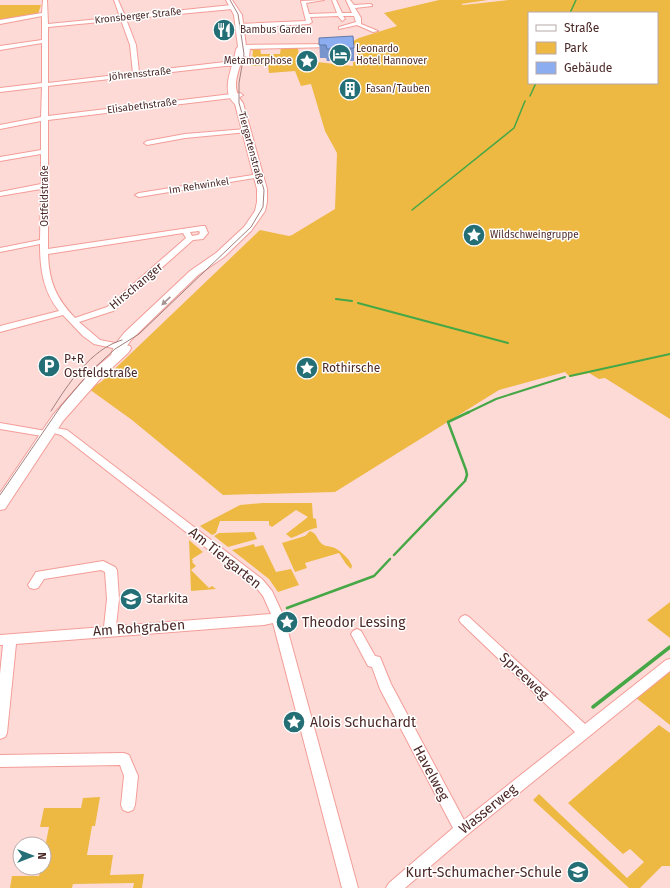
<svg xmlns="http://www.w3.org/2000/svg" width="670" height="888" font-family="'Fira Sans',sans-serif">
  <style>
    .green { fill: #edb943; fill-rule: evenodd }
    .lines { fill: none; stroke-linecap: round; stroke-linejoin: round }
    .stream-far3 { stroke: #45a746; stroke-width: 1.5 }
    .stream-far2 { stroke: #45a746; stroke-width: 2 }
    .stream-far1 { stroke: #45a746; stroke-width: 2.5 }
    .stream { stroke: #45a746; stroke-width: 3.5 }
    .minor-casing { stroke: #f39d98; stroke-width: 2 }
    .secondary-casing { stroke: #f39d98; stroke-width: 2 }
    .minor { fill: #fff; fill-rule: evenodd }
    .secondary { fill: #fff; fill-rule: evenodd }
    .tram { stroke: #a3807e; stroke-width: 1 }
    .wall { fill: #7895ce }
    .building { fill: #8cadf0; stroke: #6279a8 }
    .oneway { fill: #a59493 }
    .labels { text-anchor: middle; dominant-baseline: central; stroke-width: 3; stroke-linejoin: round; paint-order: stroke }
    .far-street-label { font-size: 10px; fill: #4b2927; stroke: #fff }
    .far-poi-label { font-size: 10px; fill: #4b2927; stroke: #fff; text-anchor: start }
    .street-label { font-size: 12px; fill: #4b2927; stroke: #fff }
    .poi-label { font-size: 12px; fill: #4b2927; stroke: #fff; text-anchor: start }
    .near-street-label { font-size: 14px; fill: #4b2927; stroke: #fff }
    .near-poi-label { font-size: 14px; fill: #4b2927; stroke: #fff; text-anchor: start }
  </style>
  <rect width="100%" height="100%" fill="#fedad7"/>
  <g class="green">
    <path d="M439 0H488L461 4 463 5 509 0H670V419L605 378 599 379 589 373 570 377 565 372 499 390 335 492 223 495 132 420 89 389 101 382 260 230 289 236 292 235 335 209 337 153 325 131 311 84 301 86 295 71 269 73 268 65 251 66 253 51 249 48 260 47 261 54H280L281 47H298L299 60 353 66V62H359L357 46 349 43 359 38 397 26 384 13ZM529 13H657V83H529Z"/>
    <path d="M0 5H41L38 14 0 21Z"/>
    <path d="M263 503H312L313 518 316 519 317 528C308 529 301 535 291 538L286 534 308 517 296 510 272 527 269 525V521H220L216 533 212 535 200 526 240 505Z"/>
    <path d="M310 531C316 533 317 538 320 542 323 546 327 546 332 547 339 549 350 559 352 566L351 569 346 564 339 553 305 563 307 568 295 572 282 543 305 536Z"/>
    <path d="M254 532 257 539 228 547 214 536 219 533Z"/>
    <path d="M189 540 203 552 192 559 193 561 192 562 196 566 191 570 209 588 212 586 216 589 191 591Z"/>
    <path d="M254 544 255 547 263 545 276 572 291 569 299 585 278 592 269 579 232 550Z"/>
    <path d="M670 602V638L647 620Z"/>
    <path d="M670 669V725L635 697Z"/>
    <path d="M659 725 670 733V866H662L640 888H629L533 800 539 794 627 878 644 862 630 849 623 854 568 803Z"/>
    <path d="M100 797 95 826H92L87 855H113L110 875 144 874 142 888H133L134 883 73 884 72 888H10L12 876H39L41 868H44V852L49 827H40L44 808H81L83 798Z"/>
  </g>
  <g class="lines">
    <g class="stream-far3">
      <path d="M570 13 576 0"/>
      <path d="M530 96 536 83"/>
      <path d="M412 210 514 128 525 101"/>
    </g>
    <g class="stream-far2">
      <path d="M336 299 352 301"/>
      <path d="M358 303 508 343"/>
      <path d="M570 376 670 354"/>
      <path d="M467 413 496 399 565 377"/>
    </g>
    <g class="stream-far1">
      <path d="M394 555 465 481 467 475 466 470 448 422 469 412"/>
      <path d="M287 608 374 576 390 559"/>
    </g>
    <path class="stream" d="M593 707 670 647"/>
    <g class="minor-casing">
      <g id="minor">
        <path d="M43 0H47L48 24 120 17 114 0H118L125 16 232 5 235 7 232 9 126 19 136 45 139 72 225 62 238 64V66H225L48 86V116L240 93 243 95 240 97 48 120V249L202 226H205L208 233 203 239 193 240 113 311 79 322 100 340 130 346 131 348 130 350 127 351 94 344 83 336 63 315 0 332V326L59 311C43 291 40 269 40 244L0 252V248L40 240 41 189 0 196V192L41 184V154L0 161V157L41 150V121L0 129V125L41 117 42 87 0 92V88L42 83V43L0 50V46L42 40V16L0 24V20L42 13ZM121 20 130 45 133 73 48 83V27ZM199 231 200 233 198 235 192 236 190 232ZM183 233 186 238 107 307 75 318C56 298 49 282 48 254Z"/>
        <path d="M324 0 306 3 309 14 337 13 332 0H336L342 13H352L346 0H350L354 5 370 4 372 5V6L355 8 361 18V24L378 31 373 32 357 25 339 29V27L356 22 354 16H343L345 19 342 21 338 16 310 17 312 22 309 24 239 28 236 26 239 24 306 21 301 1Z"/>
        <path d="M334 44V46L332 47 242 49 239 47 242 45Z"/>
        <path d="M246 129 249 131 248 132 185 138 147 145 144 143 147 141 185 134Z"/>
        <path d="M259 174 261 175V177L139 197 135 195 139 193Z"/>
        <path d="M0 423 46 431 48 428 51 427 67 430 262 579 272 591 284 617 358 888H342L273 623 264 625 16 644 7 733 5 737 0 739V674L3 645H0V635L104 627 107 599 105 572 101 570 44 579 38 588 34 589 30 588 28 585 36 572 103 561 115 567 117 570 119 599 116 626 271 614 263 596 254 585 61 435 53 433 51 436 48 437 0 429Z"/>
        <path d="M465 615 469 617 585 724 666 660 670 659V671L467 835 405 888H386L389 883 453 828 380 689 372 667 368 666 351 634 353 631 357 629 361 631 375 656 380 657 391 684 464 820 575 732 461 623 459 620 461 617Z"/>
        <path d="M124 753 129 755 138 776 135 805 133 810 128 812 123 810 121 805 124 776 120 765 0 767V755Z"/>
      </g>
    </g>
    <g class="secondary-casing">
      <path id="secondary" d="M226 0H232L242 15 246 46 250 48 249 57 243 56C238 74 230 87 243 103L267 189V202L265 211 251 231 224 257 198 275 132 339 126 347 130 350 128 353 101 378 63 421 5 509 0 510V493L53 415 91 372 111 355 114 346 124 333 190 271 216 253 244 227 255 211 257 202V189L235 104C219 90 234 66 236 49L238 47 234 15Z"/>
    </g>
    <use href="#minor" class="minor"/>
    <use href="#secondary" class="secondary"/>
    <g class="tram">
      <path d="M51 411C68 384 91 349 122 340"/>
      <path d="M0 495 61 406 90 372 115 349 139 334 251 227 263 207 264 190 239 103V83L244 54 238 14 230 0"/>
    </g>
  </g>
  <path class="wall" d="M319 38 354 48V61H327L326 58H320Z"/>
  <path class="building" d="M353 36 354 48 327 49 326 45H319V38Z"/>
  <defs><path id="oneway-solid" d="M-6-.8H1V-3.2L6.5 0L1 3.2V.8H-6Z"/></defs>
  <use class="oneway" href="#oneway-solid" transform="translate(166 301) rotate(137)"/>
  <defs>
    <g id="restaurant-disc" transform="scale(1.15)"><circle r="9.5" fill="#246e75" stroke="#fff"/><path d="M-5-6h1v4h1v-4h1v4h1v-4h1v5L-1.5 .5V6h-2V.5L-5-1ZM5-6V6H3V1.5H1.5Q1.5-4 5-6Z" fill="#fff"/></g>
    <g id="hotel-disc" transform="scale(1.15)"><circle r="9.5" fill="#246e75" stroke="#fff"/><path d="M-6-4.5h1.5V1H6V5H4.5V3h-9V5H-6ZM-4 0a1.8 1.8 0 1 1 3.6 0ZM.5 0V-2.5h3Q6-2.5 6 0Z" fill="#fff"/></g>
    <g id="sight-disc" transform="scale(1.15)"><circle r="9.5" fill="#246e75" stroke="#fff"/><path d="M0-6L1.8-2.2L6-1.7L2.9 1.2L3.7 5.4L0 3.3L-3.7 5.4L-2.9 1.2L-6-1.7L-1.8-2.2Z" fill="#fff"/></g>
    <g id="building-disc" transform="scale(1.15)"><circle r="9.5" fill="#246e75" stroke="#fff"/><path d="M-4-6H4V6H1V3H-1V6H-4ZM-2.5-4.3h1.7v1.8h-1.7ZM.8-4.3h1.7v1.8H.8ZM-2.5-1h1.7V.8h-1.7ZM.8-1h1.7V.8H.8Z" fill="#fff"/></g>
    <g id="parking-disc" transform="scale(1.15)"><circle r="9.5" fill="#246e75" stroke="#fff"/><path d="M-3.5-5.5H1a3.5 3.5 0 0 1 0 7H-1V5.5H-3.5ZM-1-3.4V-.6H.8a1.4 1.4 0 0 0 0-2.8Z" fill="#fff"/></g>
    <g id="school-disc" transform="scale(1.15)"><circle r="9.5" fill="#246e75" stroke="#fff"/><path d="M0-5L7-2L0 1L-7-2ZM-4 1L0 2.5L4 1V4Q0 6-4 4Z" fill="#fff"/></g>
  </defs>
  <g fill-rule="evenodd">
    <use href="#restaurant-disc" x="224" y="30"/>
    <use href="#hotel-disc" x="340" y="55"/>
    <use href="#sight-disc" x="307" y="61"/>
    <use href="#building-disc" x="350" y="89"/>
    <use href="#sight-disc" x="474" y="235"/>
    <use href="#parking-disc" x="49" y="366"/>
    <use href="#sight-disc" x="307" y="368"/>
    <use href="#school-disc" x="131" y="599"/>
    <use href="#sight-disc" x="287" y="622"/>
    <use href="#sight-disc" x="294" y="722"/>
    <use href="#school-disc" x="578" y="872"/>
  </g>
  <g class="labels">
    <g class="far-street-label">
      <text transform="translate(138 16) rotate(-6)">Kronsberger Straße</text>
      <text transform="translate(140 74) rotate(-6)">Jöhrensstraße</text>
      <text transform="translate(142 106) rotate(-7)">Elisabethstraße</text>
      <text transform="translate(251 148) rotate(75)">Tiergartenstraße</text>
      <text transform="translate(199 186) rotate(-9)">Im Rehwinkel</text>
      <text transform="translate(45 196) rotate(-90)">Ostfeldstraße</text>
    </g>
    <g class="far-poi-label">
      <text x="240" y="30">Bambus Garden</text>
      <text x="356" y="49">Leonardo<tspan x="356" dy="12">Hotel Hannover</tspan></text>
      <text x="292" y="61" text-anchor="end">Metamorphose</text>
      <text x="366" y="89">Fasan/Tauben</text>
      <text x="490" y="235">Wildschweingruppe</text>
    </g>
    <g class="street-label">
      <text transform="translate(136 286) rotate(-40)">Hirschanger</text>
    </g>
    <g class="poi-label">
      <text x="64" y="359">P+R<tspan x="64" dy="14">Ostfeldstraße</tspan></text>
      <text x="322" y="368">Rothirsche</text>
      <text x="146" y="599">Starkita</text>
    </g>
    <g class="near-street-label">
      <text transform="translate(225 558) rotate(39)">Am Tiergarten</text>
      <text transform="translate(139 628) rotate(-4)">Am Rohgraben</text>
      <text transform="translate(524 676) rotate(43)">Spreeweg</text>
      <text transform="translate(431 773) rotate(62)">Havelweg</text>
      <text transform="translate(488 809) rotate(-39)">Wasserweg</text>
    </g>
    <g class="near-poi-label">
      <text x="302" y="622">Theodor Lessing</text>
      <text x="310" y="722">Alois Schuchardt</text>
      <text x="562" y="872" text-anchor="end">Kurt-Schumacher-Schule</text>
    </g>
  </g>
  <rect x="528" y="12" width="130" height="72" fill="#ffffff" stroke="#b7a9a9"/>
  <rect x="536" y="25" width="20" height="6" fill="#ffffff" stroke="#b7a9a9"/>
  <text x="564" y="32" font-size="12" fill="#4b2927">Straße</text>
  <rect x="536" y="42" width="20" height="12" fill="#edb943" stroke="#b7a9a9"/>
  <text x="564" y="52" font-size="12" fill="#4b2927">Park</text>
  <rect x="536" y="62" width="20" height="12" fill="#8cadf0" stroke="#b7a9a9"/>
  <text x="564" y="72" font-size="12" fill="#4b2927">Gebäude</text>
  <g transform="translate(32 856) rotate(90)"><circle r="19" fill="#ffffff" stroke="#b7a9a9"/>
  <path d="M0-3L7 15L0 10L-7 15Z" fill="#246e75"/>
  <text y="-6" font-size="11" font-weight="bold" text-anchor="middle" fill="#4b2927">N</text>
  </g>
</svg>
